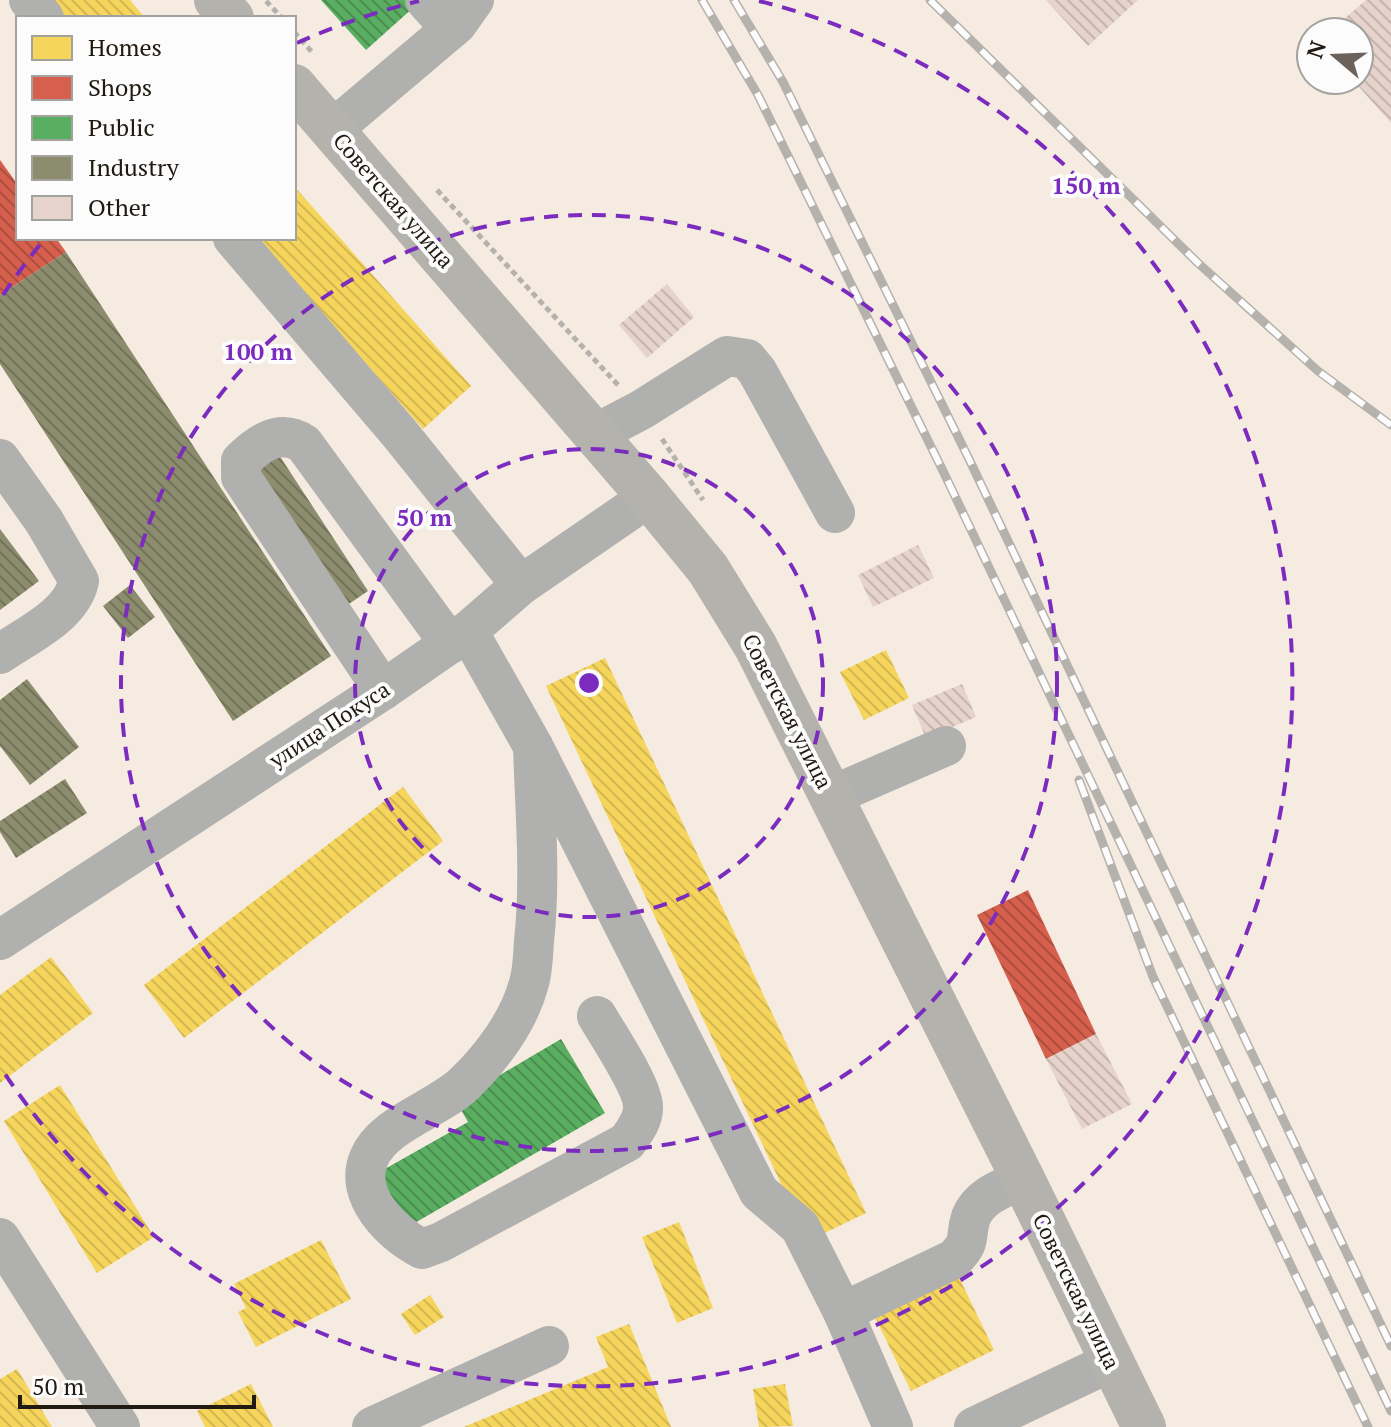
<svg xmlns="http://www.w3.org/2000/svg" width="1391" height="1427" font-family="'PT Serif',serif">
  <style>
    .homes { fill: url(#homes-back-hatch) }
    .shops { fill: url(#shops-back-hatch) }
    .public { fill: url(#public-back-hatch) }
    .industry { fill: url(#industry-back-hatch) }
    .building { fill: url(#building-back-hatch) }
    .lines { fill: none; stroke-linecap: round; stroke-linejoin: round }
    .path { stroke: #b5b2ad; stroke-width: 5; stroke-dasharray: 6 4; stroke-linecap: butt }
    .minor { stroke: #b0b0ae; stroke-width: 40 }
    .major { stroke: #b4b2ad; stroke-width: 44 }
    .rail-casing { stroke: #b5b2ad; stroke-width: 9 }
    .rail { stroke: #fcfcfc; stroke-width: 6; stroke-dasharray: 18; stroke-linecap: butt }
    .ring { fill: none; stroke: #7b2cbf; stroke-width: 4; stroke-dasharray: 14 10 }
    .labels { text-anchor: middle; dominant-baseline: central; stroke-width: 8; stroke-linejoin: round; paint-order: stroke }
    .street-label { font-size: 22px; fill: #211a13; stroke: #fcfcfc }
    .centre { fill: #7b2cbf; stroke: #fcfcfc; stroke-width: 4 }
    .ring-label { font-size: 24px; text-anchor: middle; font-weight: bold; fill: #7b2cbf; stroke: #fcfcfc; stroke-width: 8; stroke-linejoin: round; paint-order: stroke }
  </style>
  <defs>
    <pattern id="homes-back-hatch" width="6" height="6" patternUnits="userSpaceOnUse" patternTransform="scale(2)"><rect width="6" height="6" fill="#f6d55c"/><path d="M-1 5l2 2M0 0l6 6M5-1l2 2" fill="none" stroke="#d3b64f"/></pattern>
    <pattern id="shops-back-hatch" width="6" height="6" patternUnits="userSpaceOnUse" patternTransform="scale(2)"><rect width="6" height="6" fill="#d6604d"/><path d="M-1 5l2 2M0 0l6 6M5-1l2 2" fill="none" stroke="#ad4e3f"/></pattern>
    <pattern id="public-back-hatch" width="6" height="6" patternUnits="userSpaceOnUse" patternTransform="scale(2)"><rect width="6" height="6" fill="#5aae61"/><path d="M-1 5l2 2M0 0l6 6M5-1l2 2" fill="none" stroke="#4a8d4f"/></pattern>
    <pattern id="industry-back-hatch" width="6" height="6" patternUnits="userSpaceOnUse" patternTransform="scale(2)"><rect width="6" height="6" fill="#8c8c6e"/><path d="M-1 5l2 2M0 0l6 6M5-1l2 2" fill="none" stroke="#727259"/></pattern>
    <pattern id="building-back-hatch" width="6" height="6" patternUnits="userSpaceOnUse" patternTransform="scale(2)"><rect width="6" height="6" fill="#e6d3cb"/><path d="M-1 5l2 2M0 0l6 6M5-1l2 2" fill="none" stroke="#c5b5ad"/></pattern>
  </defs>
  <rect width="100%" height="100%" fill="#f5ebe0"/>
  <g class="homes">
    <path d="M50 0H130L145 18H65Z"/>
    <path d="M294 186 471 386 423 429 256 238H294Z"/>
    <path d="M886 650 909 698 864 720 840 672Z"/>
    <path d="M605 658 866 1213 808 1241 546 686Z"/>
    <path d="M403 787 443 841 184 1038 144 985Z"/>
    <path d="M51 957 93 1013 0 1083V995Z"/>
    <path d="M60 1085 154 1237 97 1273 4 1121Z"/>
    <path d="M679 1222 713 1308 677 1323 642 1237Z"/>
    <path d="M321 1240 351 1299 256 1347 238 1312 246 1308 234 1284Z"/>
    <path d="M954 1267 994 1350 911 1391 870 1307Z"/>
    <path d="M430 1295 444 1317 415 1335 401 1314Z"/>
    <path d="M629 1324 671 1427H464L608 1367 596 1337Z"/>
    <path d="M17 1369 52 1427H0V1379Z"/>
    <path d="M251 1384 273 1427H205L197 1411Z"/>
    <path d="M785 1384 793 1426 759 1427 753 1389Z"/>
  </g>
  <g class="shops">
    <path d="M0 160 18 185V238H56L66 252 0 295Z"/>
    <path d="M1028 890 1096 1034 1046 1059 977 915Z"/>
  </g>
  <g class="public">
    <path d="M321 0H408L414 7 366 50Z"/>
    <path d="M561 1039 605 1113 406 1228 376 1174 468 1122 456 1101Z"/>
  </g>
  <g class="industry">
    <path d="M66 252 331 656 233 721 0 364V295Z"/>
    <path d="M279 455 368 591 340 610 251 473Z"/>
    <path d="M0 529 39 581 0 610Z"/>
    <path d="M130 585 155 617 128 638 103 606Z"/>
    <path d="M27 679 79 747 30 785 0 746V700Z"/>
    <path d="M65 779 87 813 16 858 0 832V821Z"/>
  </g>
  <g class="building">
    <path d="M1046 0H1138L1088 46Z"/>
    <path d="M1366 0H1391V123L1353 80H1359V32H1329Z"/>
    <path d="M667 284 694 317 647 358 619 325Z"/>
    <path d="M918 545 934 578 873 607 858 575Z"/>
    <path d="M962 684 976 717 926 738 912 705Z"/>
    <path d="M1096 1034 1132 1104 1082 1129 1046 1059Z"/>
  </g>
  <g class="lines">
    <g class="path">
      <path d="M266 1 282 18"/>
      <path d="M294 32 312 52"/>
      <path d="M437 190 618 385"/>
      <path d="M662 439 703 500"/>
    </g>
    <g class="minor">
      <path d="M29 0 44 18"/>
      <path d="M425 0 451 29"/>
      <path d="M333 129 457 24 474 0"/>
      <path d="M233 238 400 434 521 585"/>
      <path d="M595 434 641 410 727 356 747 359 757 371 835 513"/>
      <path d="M0 459 44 521 79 581C71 616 27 635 0 654"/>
      <path d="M468 631 533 746 759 1192 800 1227 843 1312 893 1427"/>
      <path d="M383 690 241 477V461C259 443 280 428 304 444L450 644"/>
      <path d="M533 746C535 811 541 877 534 941 533 954 533 970 529 983 519 1021 492 1057 464 1084 438 1109 383 1124 369 1158 353 1196 392 1233 422 1249L441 1242 627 1142C634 1132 643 1121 643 1108 644 1088 608 1035 597 1016"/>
      <path d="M831 796 946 746"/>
      <path d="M0 940 383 690 468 631 521 585 649 497"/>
      <path d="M0 1238 120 1427"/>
      <path d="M843 1312 954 1259C973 1240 964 1238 971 1217 980 1195 1004 1188 1023 1179"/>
      <path d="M372 1427 549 1346"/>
      <path d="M974 1427 1111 1362"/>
    </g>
    <g class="major">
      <path d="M216 0 232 18"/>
      <path d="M294 86 649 497 708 569 756 647 1023 1179 1144 1427"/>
    </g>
    <g class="rail-casing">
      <g id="rail">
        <path d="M702 0 758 95 943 471 1391 1411"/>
        <path d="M734 0 783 82 969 459 1391 1346"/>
        <path d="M930 0 1198 263 1318 371 1391 425"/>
        <path d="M1079 780 1153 977 1368 1427"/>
      </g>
    </g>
    <use href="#rail" class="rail"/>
  </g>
  <g class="ring">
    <circle cx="589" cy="683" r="234"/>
    <circle cx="589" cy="683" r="468"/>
    <path d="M3 295A703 703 0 0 1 43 241M297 43A703 703 0 0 1 419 1M759 1A703 703 0 1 1 3 1071"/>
  </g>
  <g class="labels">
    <g class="street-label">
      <text transform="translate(394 200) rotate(49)">Советская улица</text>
      <text transform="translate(788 711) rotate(63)">Советская улица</text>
      <text transform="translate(329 724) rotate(-33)">улица Покуса</text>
      <text transform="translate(1077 1291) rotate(64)">Советская улица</text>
    </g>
  </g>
  <circle cx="589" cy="683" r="12" class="centre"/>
  <g class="ring-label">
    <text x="1086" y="194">150 m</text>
    <text x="258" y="360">100 m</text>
    <text x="424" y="526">50 m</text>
  </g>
  <rect x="16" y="16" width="280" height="224" fill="#fcfcfc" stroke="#a4a29f" stroke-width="2"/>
  <rect x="32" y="36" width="40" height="24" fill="#f6d55c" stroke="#a4a29f" stroke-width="2"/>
  <text x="88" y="56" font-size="24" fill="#211a13">Homes</text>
  <rect x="32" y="76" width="40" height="24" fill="#d6604d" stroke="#a4a29f" stroke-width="2"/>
  <text x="88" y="96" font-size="24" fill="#211a13">Shops</text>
  <rect x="32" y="116" width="40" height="24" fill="#5aae61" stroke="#a4a29f" stroke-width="2"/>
  <text x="88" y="136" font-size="24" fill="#211a13">Public</text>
  <rect x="32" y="156" width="40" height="24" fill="#8c8c6e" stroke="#a4a29f" stroke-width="2"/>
  <text x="88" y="176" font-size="24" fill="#211a13">Industry</text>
  <rect x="32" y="196" width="40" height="24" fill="#e6d3cb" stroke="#a4a29f" stroke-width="2"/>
  <text x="88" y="216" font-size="24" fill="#211a13">Other</text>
  <g transform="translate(1335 56) rotate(289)"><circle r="38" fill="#fcfcfc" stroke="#a4a29f" stroke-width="2"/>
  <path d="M0-6L14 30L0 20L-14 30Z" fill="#6b635b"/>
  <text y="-12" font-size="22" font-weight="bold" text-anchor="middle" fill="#211a13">N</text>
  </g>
  <path d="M20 1395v12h234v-12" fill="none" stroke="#211a13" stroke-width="4"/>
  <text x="32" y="1395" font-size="24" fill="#211a13" stroke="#fcfcfc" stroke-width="6" paint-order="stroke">50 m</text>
</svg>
